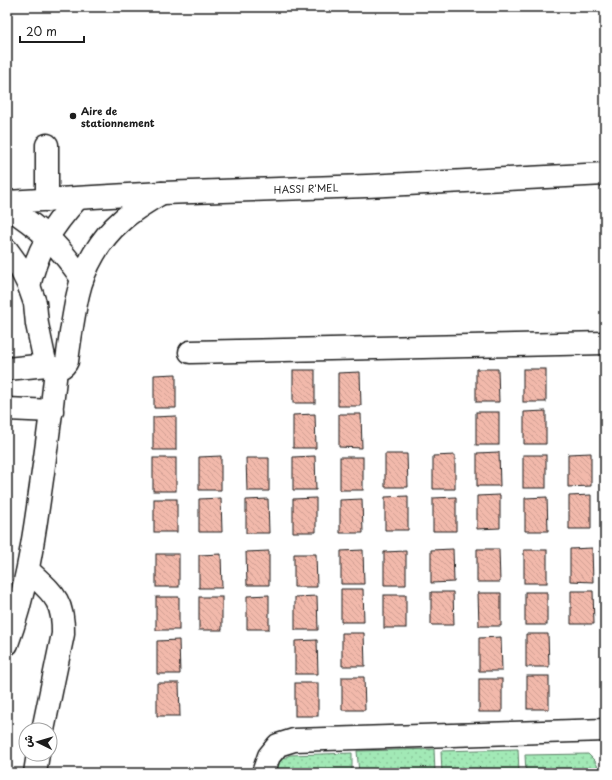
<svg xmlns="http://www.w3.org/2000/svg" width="612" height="780" font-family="'Playpen Sans','Playpen Sans Arabic',sans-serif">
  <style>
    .grass { fill: url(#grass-dots); stroke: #5f8269 }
    .building { fill: url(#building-back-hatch); stroke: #1c1c1c }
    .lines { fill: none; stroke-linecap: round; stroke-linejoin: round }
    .minor-casing { stroke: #1c1c1c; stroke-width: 25 }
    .major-casing { stroke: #1c1c1c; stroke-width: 25 }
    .minor { stroke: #fff; stroke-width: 22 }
    .major { stroke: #fff; stroke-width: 22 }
    .poi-dot { fill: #1c1c1c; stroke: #fff; stroke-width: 1.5 }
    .labels { text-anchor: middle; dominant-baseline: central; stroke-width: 4; stroke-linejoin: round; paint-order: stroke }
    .poi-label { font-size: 10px; font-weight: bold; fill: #1c1c1c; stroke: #fff; text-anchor: start }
    .street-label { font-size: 10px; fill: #1c1c1c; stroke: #fff }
  </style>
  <defs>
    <pattern id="grass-dots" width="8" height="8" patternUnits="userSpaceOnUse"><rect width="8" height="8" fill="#a2e9b6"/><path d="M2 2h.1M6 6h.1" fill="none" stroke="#8bc79c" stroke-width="1.8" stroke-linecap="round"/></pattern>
    <pattern id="building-back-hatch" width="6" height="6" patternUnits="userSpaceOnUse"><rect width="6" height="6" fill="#f2b9ab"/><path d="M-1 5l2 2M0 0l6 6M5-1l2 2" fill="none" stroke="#cf9e93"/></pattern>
  </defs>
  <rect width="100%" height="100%" fill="#fff"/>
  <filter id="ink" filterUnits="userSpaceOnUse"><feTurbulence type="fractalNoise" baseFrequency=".025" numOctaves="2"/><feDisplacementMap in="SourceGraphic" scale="8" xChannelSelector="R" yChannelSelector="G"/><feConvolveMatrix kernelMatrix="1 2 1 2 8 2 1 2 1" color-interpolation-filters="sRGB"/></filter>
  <g filter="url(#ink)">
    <g class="grass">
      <path d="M434 749 435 773H359L357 751Z"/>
      <path d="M518 749 519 773H442L441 751Z"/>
      <path d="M352 753V773H277L279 762 284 758 290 755Z"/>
      <path d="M588 754 595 761 601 773H526L525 755Z"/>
    </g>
    <g class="building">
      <path d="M476 369H498L499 402H476Z"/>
      <rect x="523" y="369" width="23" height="33"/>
      <rect x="293" y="370" width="22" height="33"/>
      <path d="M360 372 361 406H338V373Z"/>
      <path d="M176 374V408H154V375Z"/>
      <path d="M546 411V444H524V412Z"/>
      <rect x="476" y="412" width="23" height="33"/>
      <path d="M315 414 316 448H293V415Z"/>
      <path d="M339 414H361L362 448 339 447Z"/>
      <path d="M176 416V450H153V417Z"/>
      <path d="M499 452 500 486H477V453Z"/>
      <path d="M591 453V486L568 487V454Z"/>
      <path d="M385 454H407L408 487H385Z"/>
      <path d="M455 455V489H433V456Z"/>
      <rect x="523" y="455" width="23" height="33"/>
      <path d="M221 456V490H199V457Z"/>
      <path d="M315 456 316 490H293V457Z"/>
      <rect x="340" y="457" width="23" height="33"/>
      <rect x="153" y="458" width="23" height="33"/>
      <path d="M246 458H269V491H247Z"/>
      <path d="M500 495V528L477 529V496Z"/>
      <path d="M591 495V529H569V496Z"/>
      <path d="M408 496V530H385V497Z"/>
      <path d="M456 497V531H433V498Z"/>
      <path d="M547 497 548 531H525V498Z"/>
      <path d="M221 498 222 532H199V499Z"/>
      <path d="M316 498V532H293V499Z"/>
      <rect x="154" y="499" width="23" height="33"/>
      <path d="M268 499 269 533H246V500Z"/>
      <path d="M362 499 363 533H340V500Z"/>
      <path d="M592 548 593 582 570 581V549Z"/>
      <path d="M453 549 454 582 431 583V550Z"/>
      <path d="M477 549H499L500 582H477Z"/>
      <path d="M363 550 364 584H341V551Z"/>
      <rect x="524" y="550" width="23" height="33"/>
      <path d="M269 551V585H247L246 552Z"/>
      <path d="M406 551V585H384V552Z"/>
      <rect x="156" y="554" width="23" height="33"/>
      <path d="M221 554 222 588H199V555Z"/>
      <path d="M294 554H316L317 587H294Z"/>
      <path d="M341 589H363L364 622H341Z"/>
      <path d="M571 591H593L594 624H571Z"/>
      <path d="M431 592H453L454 625H431Z"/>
      <rect x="525" y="592" width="22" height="33"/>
      <path d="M478 593H501V626H479Z"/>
      <path d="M269 595V629H247V596Z"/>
      <rect x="384" y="595" width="22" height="33"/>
      <path d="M317 596 318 630H295V597Z"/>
      <rect x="156" y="597" width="23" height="33"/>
      <rect x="199" y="597" width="23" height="33"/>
      <path d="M342 633H364L365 666H342Z"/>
      <path d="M526 634H548L549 667H526Z"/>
      <path d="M501 637 502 671H479V638Z"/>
      <path d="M179 640 180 674H157V641Z"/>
      <path d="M317 640 318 674H295V641Z"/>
      <rect x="527" y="676" width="22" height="33"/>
      <path d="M342 677H364L365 710H342Z"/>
      <rect x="479" y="679" width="23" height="33"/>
      <path d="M157 683H179L180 716H157Z"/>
      <rect x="295" y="683" width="23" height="33"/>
    </g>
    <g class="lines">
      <g class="minor-casing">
        <g id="minor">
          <path d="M47 145V200"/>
          <path d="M7 250 20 268 29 286 35 303 37 324 45 362 52 368C58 369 64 368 67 361 70 339 73 316 78 294 84 267 100 239 121 221 133 210 148 201 162 193"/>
          <path d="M190 352 605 343"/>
          <path d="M7 369 47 365"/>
          <path d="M7 409 52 411"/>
          <path d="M28 570C52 593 64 599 63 634L43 730"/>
          <path d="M7 644C25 595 33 544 40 493 46 451 52 410 56 369"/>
          <path d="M35 773 38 754"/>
          <path d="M263 773 269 756 278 745 294 740 605 730"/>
        </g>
      </g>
      <g class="major-casing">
        <g id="major">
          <path d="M7 202 162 193 367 186 605 174"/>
          <path d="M7 207C39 227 61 247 82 279"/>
          <path d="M29 286C38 248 52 227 77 199"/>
        </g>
      </g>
      <use href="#minor" class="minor"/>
      <use href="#major" class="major"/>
    </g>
  </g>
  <circle class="poi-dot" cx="73" cy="116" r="4"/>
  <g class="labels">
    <g class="poi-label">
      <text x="81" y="110">Aire de<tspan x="81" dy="12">stationnement</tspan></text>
    </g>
    <g class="street-label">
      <text transform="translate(306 188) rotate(-2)">HASSI R'MEL</text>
    </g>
  </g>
  <rect width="612" height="780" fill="none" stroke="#fff" stroke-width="24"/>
  <rect x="12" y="12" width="588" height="756" fill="none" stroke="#1c1c1c" stroke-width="1.5" filter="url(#ink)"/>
  <g transform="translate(38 742) rotate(275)"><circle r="19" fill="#ffffff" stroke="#a4a4a4"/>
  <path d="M0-3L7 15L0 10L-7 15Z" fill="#1c1c1c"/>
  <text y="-6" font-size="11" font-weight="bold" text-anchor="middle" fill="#1c1c1c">ش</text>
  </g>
  <path d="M20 36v6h64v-6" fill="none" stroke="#1c1c1c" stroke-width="2"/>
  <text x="26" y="36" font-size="12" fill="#1c1c1c" stroke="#ffffff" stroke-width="3" paint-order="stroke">20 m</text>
</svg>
